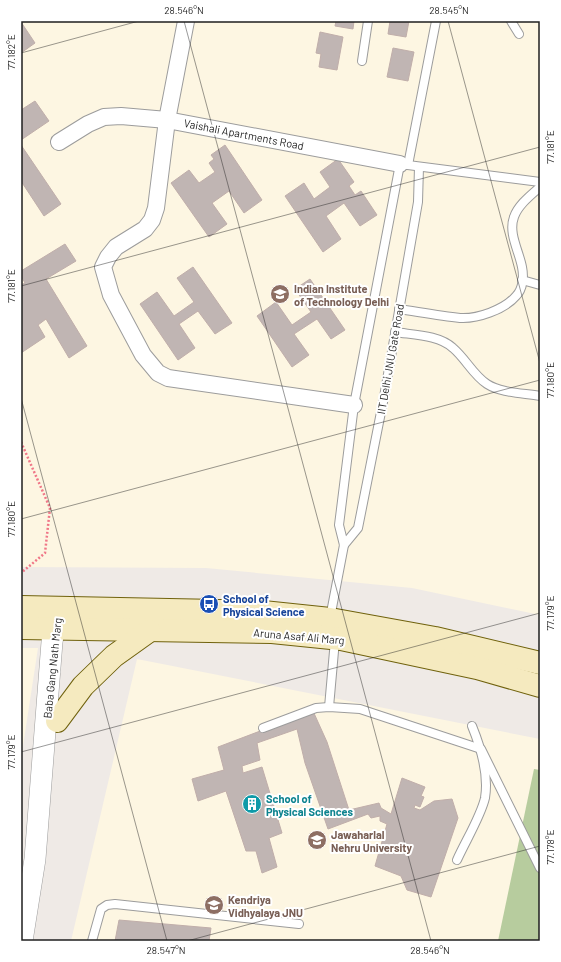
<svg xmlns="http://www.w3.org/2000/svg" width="561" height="962" font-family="Barlow,sans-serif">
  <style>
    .education { fill: #fdf6e2 }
    .forest { fill: #b7cc9e }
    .building { fill: #c0b5b3; stroke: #c0aeaa }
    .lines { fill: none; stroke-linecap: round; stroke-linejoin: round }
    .service-casing { stroke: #9c9c9c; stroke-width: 10 }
    .minor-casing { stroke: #9c9c9c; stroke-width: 18 }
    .tertiary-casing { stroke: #9c9c9c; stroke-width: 22 }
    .secondary-casing { stroke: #70620d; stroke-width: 24 }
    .path { stroke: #f07788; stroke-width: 2.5; stroke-dasharray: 2 2; stroke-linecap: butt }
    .service { stroke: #fff; stroke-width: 8 }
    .minor { stroke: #fff; stroke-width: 16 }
    .tertiary { stroke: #fff; stroke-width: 21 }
    .secondary { stroke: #f5eabf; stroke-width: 22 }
    .ticks { fill: none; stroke: #1f1f1f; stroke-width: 1; stroke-opacity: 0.45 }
    .labels { text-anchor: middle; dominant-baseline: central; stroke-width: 4; stroke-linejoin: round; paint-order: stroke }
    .street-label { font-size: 11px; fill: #1f1f1f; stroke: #fff }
    .education-label { font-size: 11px; font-weight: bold; fill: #785e54; stroke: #fff; text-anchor: start }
    .transit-label { font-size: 11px; font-weight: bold; fill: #164399; stroke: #fff; text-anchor: start }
    .culture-label { font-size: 11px; font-weight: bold; fill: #0d838f; stroke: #fff; text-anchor: start }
    .neatline { fill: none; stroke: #1f1f1f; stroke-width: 1.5 }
    .ticks-label { font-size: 10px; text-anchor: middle; fill: #1f1f1f }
  </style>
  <rect width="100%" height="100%" fill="#efeae6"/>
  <g class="education">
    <path d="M21 21H540V615L412 588 206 568 21 567Z"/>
    <path d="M21 648H38L21 759Z"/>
    <path d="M137 659 540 739V941H71Z"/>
  </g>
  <path class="forest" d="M534 769 540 770V941H498Z"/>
  <g class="building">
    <path d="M336 21H354L353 29 335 26Z"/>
    <path d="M390 21H409L406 37 388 34Z"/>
    <path d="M21 22 35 43 21 53Z"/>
    <path d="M320 32 343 37 337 70 319 67 321 54 316 53Z"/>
    <path d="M393 48 414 52 408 81 387 77Z"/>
    <path d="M35 101 49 121 21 140V110Z"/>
    <path d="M21 145 61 204 44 216 21 181Z"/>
    <path d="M225 145 262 200 244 213 229 191 212 203 227 224 209 237 171 183 189 170 199 183 215 172 209 163 214 159 211 155Z"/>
    <path d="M338 159 354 182 349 186 355 195 361 191 377 215 360 226 344 203 326 216 341 239 323 252 285 196 304 183 314 199 330 187 320 172Z"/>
    <path d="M65 244 76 261 46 279 87 346 69 358 46 319 38 325 45 337 21 353V285L25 283 21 276V271Z"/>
    <path d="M193 267 232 323 215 334 198 311 179 324 195 348 178 360 140 304 157 292 174 316 194 302 177 278Z"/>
    <path d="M310 279 345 330 331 339 317 319 294 334 309 355 292 367 257 316 276 302 292 325 311 312 295 289Z"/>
    <path d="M313 711 327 742 349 810 379 803 381 808 391 814 402 778 425 787 421 796 424 797 420 807 415 805 414 808 420 810 434 801 452 799 458 818 431 897 407 890 401 876 375 866 387 824 380 821V816L371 818 368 814 328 829 305 763 297 729 257 743 260 760 242 766 243 773 262 767 282 833 269 838 277 867 262 873 256 851H246L226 791 198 801 192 779 224 770 218 747Z"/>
    <path d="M119 920 211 928 209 941H115Z"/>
  </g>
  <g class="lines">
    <g class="service-casing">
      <g id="service">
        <path d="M511 21 519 34"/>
        <path d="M362 61 368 21"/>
        <path d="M408 165 436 21"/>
        <path d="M522 280 540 285"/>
        <path d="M399 309C419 312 440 316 460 318 477 319 504 310 516 296 523 289 524 277 522 267 519 251 508 233 514 217 518 205 531 195 540 187"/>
        <path d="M395 332C414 335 439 335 453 348 466 359 473 375 487 384 501 393 523 393 540 396"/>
        <path d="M344 545 358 528 384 397 418 202 419 167"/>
        <path d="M330 618 344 545 339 525 354 405 400 164 540 182"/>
        <path d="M329 707 335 640"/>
        <path d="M263 728 316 708 329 707 360 709 481 749 540 868"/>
        <path d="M457 860C465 842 481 816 485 798 489 774 481 748 472 726"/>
        <path d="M92 941 101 909 107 905 115 904 299 924"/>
      </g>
    </g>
    <g class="minor-casing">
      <g id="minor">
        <path d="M186 21 167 120 156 208 152 220 145 229 116 247 108 257 103 267 111 295 143 355 158 373 168 378 354 405"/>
        <path d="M59 142 88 124 104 117 121 116 167 120 400 164"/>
      </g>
    </g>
    <g class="tertiary-casing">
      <path id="tertiary" d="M22 941 35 859 52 642 57 612"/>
    </g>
    <g class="secondary-casing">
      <g id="secondary">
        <path d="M21 607 263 612 330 619 435 638 540 663"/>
        <path d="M21 628 272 632 341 639 477 668 540 686"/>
        <path d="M57 721 83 686 114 656 149 631"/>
      </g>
    </g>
    <path class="path" d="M21 442 50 508 45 553 21 573"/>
    <use href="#service" class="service"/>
    <use href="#minor" class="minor"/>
    <use href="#tertiary" class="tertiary"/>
    <use href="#secondary" class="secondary"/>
  </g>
  <path class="ticks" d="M184 21 431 941M448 21 540 363M21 53 139 21M21 286 540 147M21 398 167 941M21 519 540 380M21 752 540 613M187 941 540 846"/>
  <defs>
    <g id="university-disc" transform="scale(1)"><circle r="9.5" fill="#8d6e63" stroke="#fff"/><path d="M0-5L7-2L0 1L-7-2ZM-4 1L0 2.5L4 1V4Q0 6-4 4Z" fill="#fff"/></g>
    <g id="bus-disc" transform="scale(1)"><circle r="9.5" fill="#1a4fb4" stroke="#fff"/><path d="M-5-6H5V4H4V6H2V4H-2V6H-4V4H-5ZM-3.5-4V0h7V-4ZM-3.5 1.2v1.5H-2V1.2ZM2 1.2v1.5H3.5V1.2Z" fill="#fff"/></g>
    <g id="building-disc" transform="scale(1)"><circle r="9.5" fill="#0f9aa8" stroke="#fff"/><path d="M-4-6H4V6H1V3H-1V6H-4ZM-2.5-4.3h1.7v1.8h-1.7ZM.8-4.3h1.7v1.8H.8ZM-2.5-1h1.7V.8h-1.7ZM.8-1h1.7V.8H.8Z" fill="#fff"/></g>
    <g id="school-disc" transform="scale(1)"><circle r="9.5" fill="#8d6e63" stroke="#fff"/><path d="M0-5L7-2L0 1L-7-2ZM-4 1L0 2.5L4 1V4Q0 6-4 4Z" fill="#fff"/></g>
  </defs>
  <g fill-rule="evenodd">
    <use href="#university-disc" x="280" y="294"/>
    <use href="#bus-disc" x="209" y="604"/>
    <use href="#building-disc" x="252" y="804"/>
    <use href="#university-disc" x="317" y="840"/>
    <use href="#school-disc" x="214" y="905"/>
  </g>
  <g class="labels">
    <g class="street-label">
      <text transform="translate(244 134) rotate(11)">Vaishali Apartments Road</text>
      <text transform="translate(390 359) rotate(-80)">IIT Delhi JNU Gate Road</text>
      <text transform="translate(299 636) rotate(5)">Aruna Asaf Ali Marg</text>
      <text transform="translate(52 668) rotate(-84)">Baba Gang Nath Marg</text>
    </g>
    <g class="education-label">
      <text x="294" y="288">Indian Institute<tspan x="294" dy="13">of Technology Delhi</tspan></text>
      <text x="331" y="834">Jawaharlal<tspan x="331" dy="13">Nehru University</tspan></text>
      <text x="228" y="899">Kendriya<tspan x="228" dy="13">Vidhyalaya JNU</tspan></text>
    </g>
    <g class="transit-label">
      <text x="223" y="598">School of<tspan x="223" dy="13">Physical Science</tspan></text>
    </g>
    <g class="culture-label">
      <text x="266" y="798">School of<tspan x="266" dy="13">Physical Sciences</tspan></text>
    </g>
  </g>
  <rect width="561" height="962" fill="none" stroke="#ffffff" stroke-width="44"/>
  <rect x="22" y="22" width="517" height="918" class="neatline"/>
  <g class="ticks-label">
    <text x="184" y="14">28.546°N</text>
    <text x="449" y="14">28.545°N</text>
    <text transform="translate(11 52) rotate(-90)" y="4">77.182°E</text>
    <text transform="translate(550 147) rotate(-90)" y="4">77.181°E</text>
    <text transform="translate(11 286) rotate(-90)" y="4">77.181°E</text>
    <text transform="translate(550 380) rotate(-90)" y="4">77.180°E</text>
    <text transform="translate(11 519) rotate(-90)" y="4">77.180°E</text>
    <text transform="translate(550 613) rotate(-90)" y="4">77.179°E</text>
    <text transform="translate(11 752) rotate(-90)" y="4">77.179°E</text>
    <text transform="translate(550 847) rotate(-90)" y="4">77.178°E</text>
    <text x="166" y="954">28.547°N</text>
    <text x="430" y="954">28.546°N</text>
  </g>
</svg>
